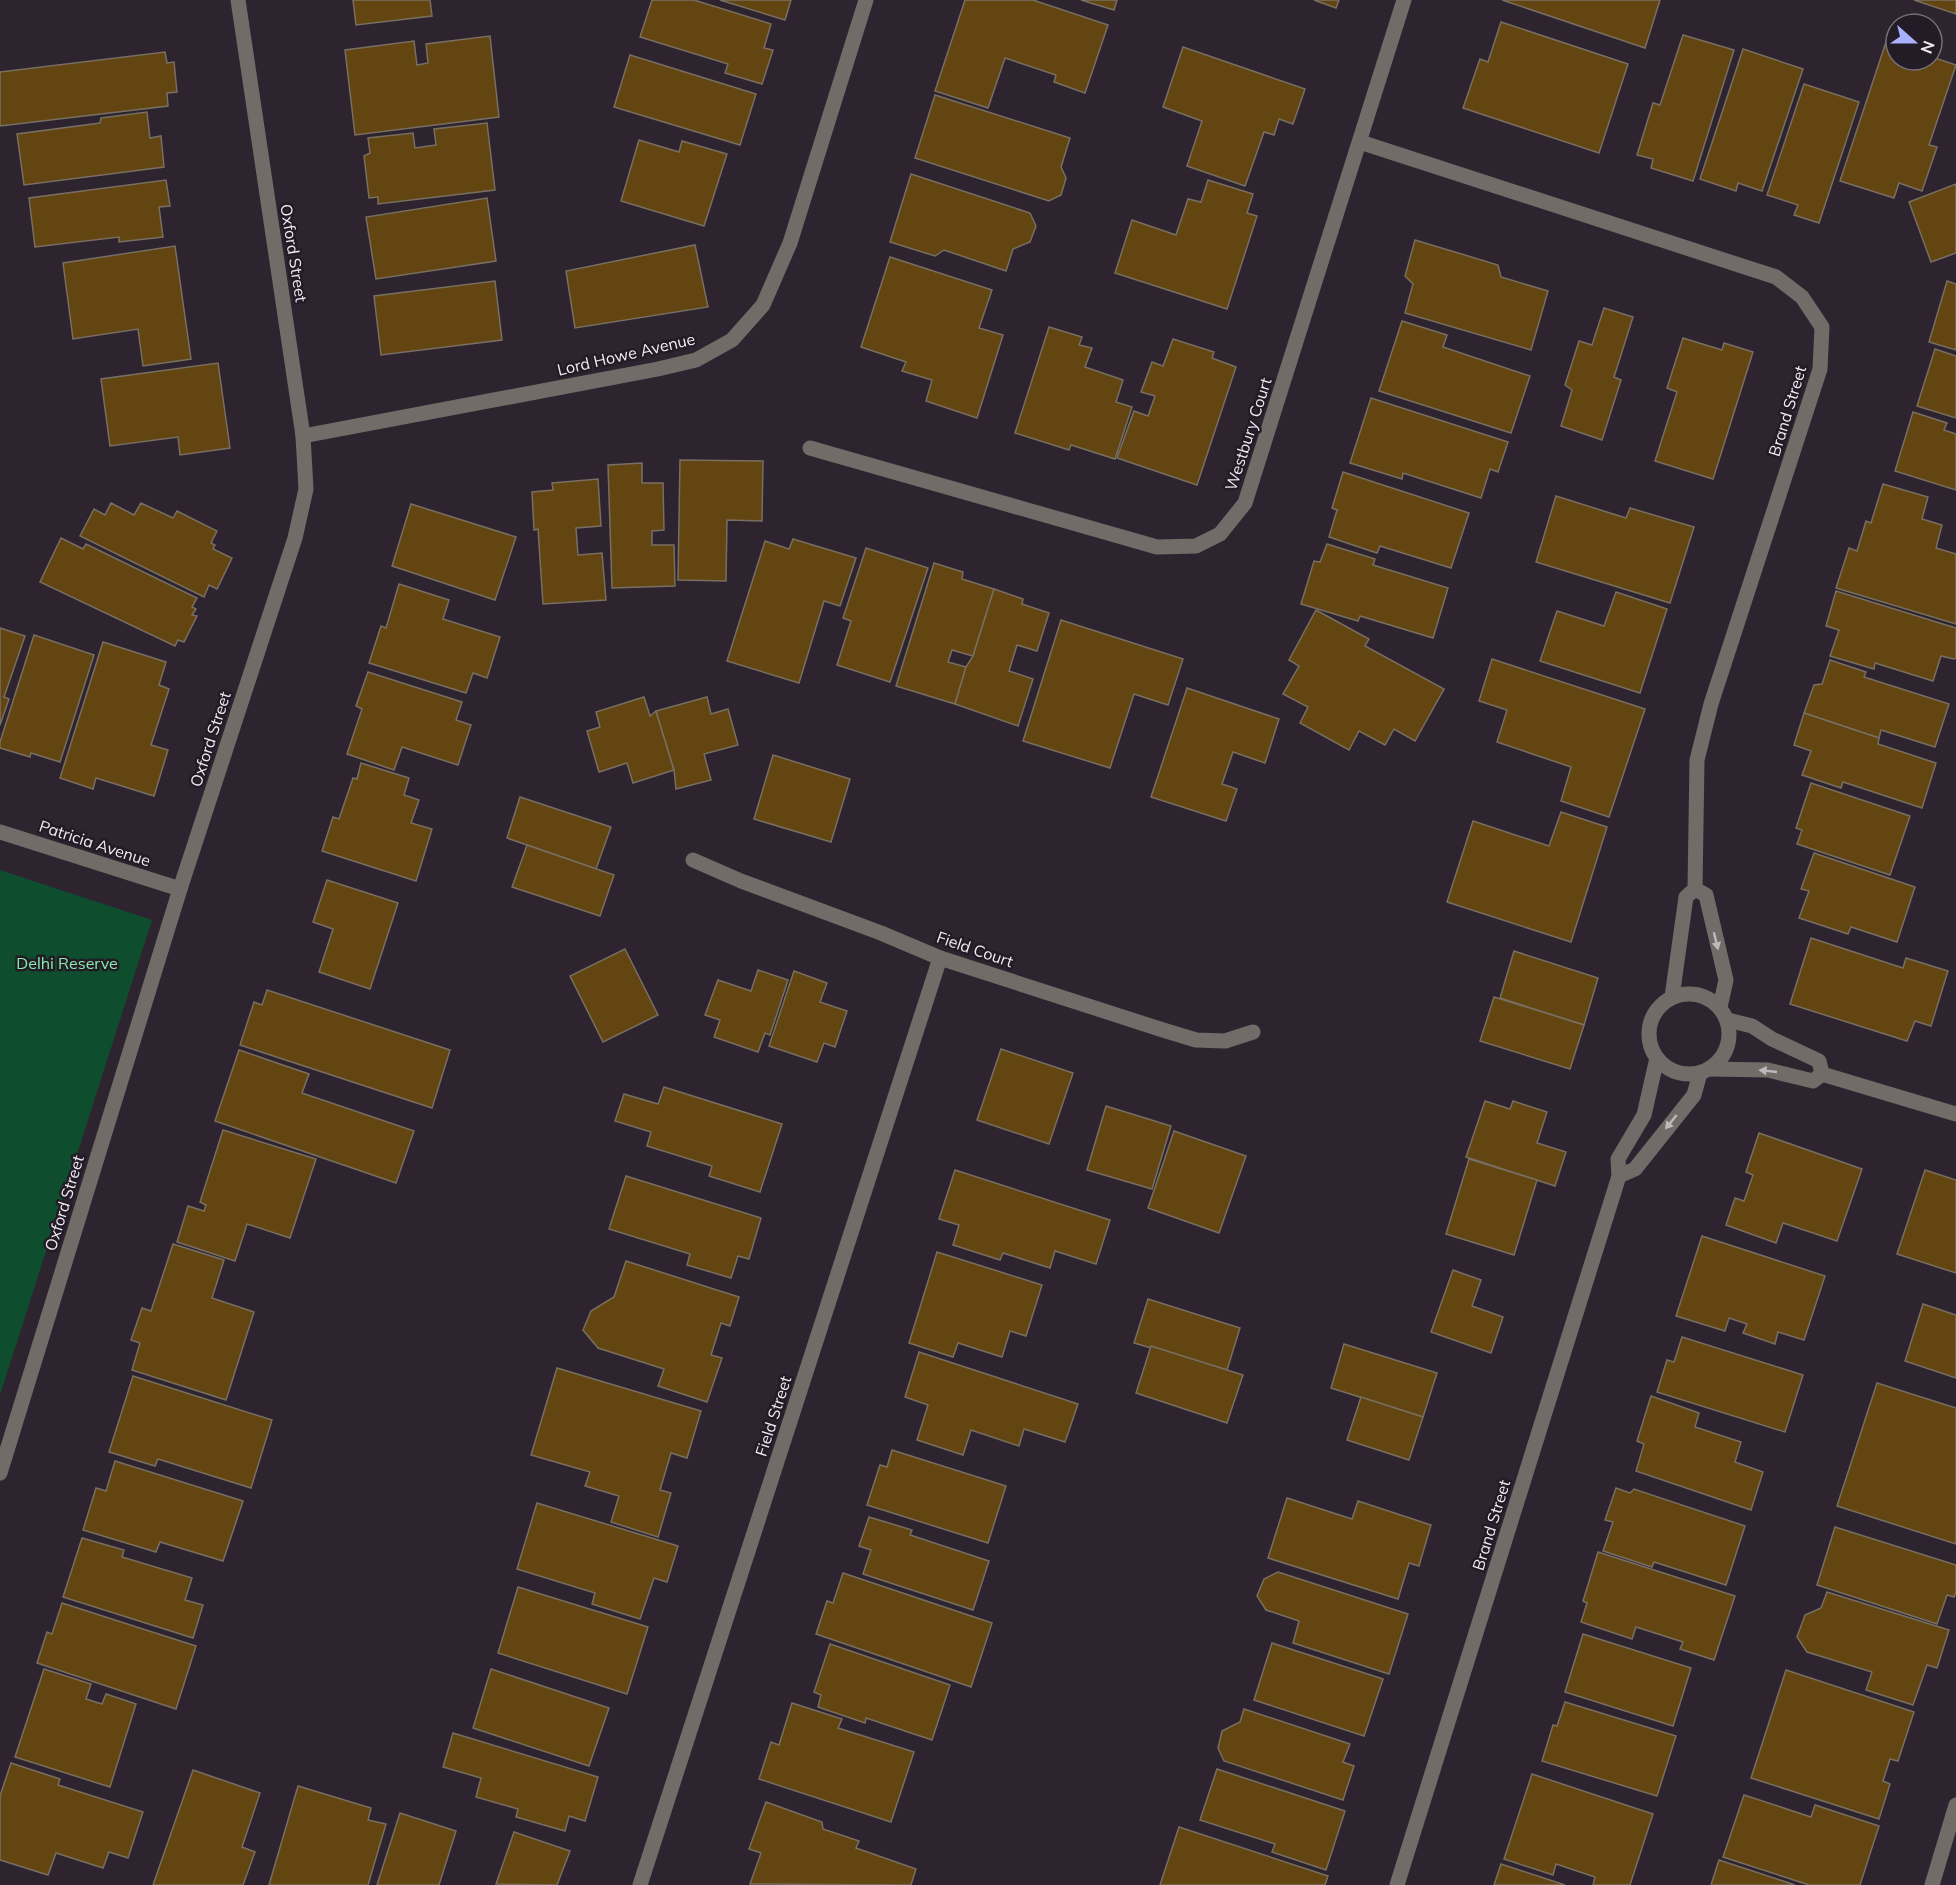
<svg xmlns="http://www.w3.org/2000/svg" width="1956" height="1885" font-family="Mulish,sans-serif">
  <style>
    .green { fill: #0f4d2f }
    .building { fill: #624511; stroke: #786f62; stroke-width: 1.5 }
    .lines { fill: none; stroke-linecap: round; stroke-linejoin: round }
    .minor { stroke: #726c68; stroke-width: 15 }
    .oneway { fill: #beb9bb }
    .labels { text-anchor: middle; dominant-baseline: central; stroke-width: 5; stroke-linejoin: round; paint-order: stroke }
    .street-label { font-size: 16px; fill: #f1ecf3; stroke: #231b25 }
    .park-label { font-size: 16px; fill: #88ecb1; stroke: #231b25 }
  </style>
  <rect width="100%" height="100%" fill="#2d242f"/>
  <path class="green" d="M0 870 152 920 0 1395Z"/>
  <g class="building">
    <path d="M353 0H430L432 16 356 25Z"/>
    <path d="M652 0H694L771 24 764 48 773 50 762 84 725 73 728 64 640 37Z"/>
    <path d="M720 0H791L785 20Z"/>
    <path d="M965 0H1033L1108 25 1085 93 1054 82 1056 75 1005 58 988 108 935 91Z"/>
    <path d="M1081 0H1117L1114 10Z"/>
    <path d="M1314 0H1339L1336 8Z"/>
    <path d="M1502 0H1660L1645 48Z"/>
    <path d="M1914 0H1956V14Z"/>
    <path d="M1501 22 1628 64 1599 153 1463 108 1480 59 1488 62Z"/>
    <path d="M1683 35 1734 50 1693 181 1651 168 1653 159 1637 155 1653 103 1660 105Z"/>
    <path d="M490 36 499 117 355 135 345 50 414 41 417 65 428 63 426 44Z"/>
    <path d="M1886 42 1896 45V60H1932V57L1956 65 1929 145 1937 147 1922 191 1899 183 1894 198 1840 181Z"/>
    <path d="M1183 47 1305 89 1293 124 1279 119 1274 135 1264 132 1245 186 1187 166 1202 121 1163 107Z"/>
    <path d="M1743 49 1803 69 1762 191 1738 183 1736 191 1700 179Z"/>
    <path d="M165 52 167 63 174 62 177 92 167 93 168 106 0 126V72Z"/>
    <path d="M630 55 756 94 740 145 614 107Z"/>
    <path d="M1804 84 1859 102 1819 223 1794 215 1798 205 1767 195Z"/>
    <path d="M935 95 1070 138 1061 167 1066 178 1061 195 1049 201 915 158Z"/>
    <path d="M147 112 150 138 161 136 164 167 24 185 17 134 100 123 101 118Z"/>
    <path d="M487 123 495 190 378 204V197L369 198 364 156 370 153 368 138 413 133 415 148 436 145 434 129Z"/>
    <path d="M639 140 679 152 682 141 727 154 704 226 621 201Z"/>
    <path d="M911 174 1030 213 1036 226 1030 242 1013 249 1006 271 944 250 935 256 890 242Z"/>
    <path d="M166 180 170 206 159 207 163 237 119 242V237L35 247 29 198Z"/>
    <path d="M1208 180 1253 194 1247 213 1257 216 1227 309 1115 273 1132 220 1176 235 1188 199 1201 202Z"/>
    <path d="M1956 184V253L1931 262 1909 202Z"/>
    <path d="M487 198 496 261 376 279 366 217Z"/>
    <path d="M1415 240 1498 265 1501 277 1548 291 1531 350 1405 313 1413 284 1405 276Z"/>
    <path d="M695 245 708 307 575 328 566 271Z"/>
    <path d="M175 246 191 359 143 366 138 329 73 339 63 263Z"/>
    <path d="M890 257 992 290 979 328 1003 335 977 418 926 401 932 380 902 371 906 362 861 347Z"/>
    <path d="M495 281 502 340 381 355 374 296Z"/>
    <path d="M1947 281 1956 284V350L1929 342Z"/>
    <path d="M1604 308 1633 317 1614 377 1621 380 1602 440 1561 426 1572 390 1565 385 1579 341 1592 345Z"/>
    <path d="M1402 321 1447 335 1443 347 1530 376 1511 433 1379 391Z"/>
    <path d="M1049 327 1082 337 1079 345 1092 348 1085 367 1123 380 1116 402 1132 407 1115 459 1071 445 1069 450 1015 433Z"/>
    <path d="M1683 338 1722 350 1724 343 1753 352 1713 479 1655 461 1677 392 1667 388Z"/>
    <path d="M1173 339 1214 352 1212 358 1236 367 1197 485 1117 458 1134 411 1148 416 1155 396 1141 392 1152 362 1163 366Z"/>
    <path d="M1935 349 1956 356V418L1917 406Z"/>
    <path d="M218 363 230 448 180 455 178 437 110 446 101 379Z"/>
    <path d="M1371 398 1508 442 1498 472 1490 469 1481 498 1403 473 1402 479 1350 463Z"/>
    <path d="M1913 412 1947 423 1944 430 1956 434V490L1895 471Z"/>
    <path d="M680 460 763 461 762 521 727 520 726 581 678 580Z"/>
    <path d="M642 463V483H663L664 530 652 531V545H674L675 586 612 588 608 465Z"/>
    <path d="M1343 472 1469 513 1451 568 1380 546 1377 553 1329 537 1337 510 1332 508Z"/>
    <path d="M598 479 601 526 576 528 578 555 602 553 606 600 543 604 538 529 534 530 532 492 553 490 552 483Z"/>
    <path d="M1883 484 1928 497 1922 519 1942 525 1936 548 1956 554V624L1836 588 1849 548 1857 551 1866 521 1871 523Z"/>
    <path d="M1556 496 1626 518 1630 508 1694 527 1670 603 1536 562Z"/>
    <path d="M111 503 134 515 141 503 173 518 177 511 217 531 211 543 215 545 213 549 232 558 217 589 209 585 204 597 80 536 94 509 105 515Z"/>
    <path d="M411 504 516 537 495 600 392 566Z"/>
    <path d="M61 538 83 549 86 544 197 598 192 607 196 609 192 615 197 616 184 642 178 640 175 646 40 582Z"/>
    <path d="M793 539 856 558 840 606 824 601 799 683 727 661 765 541 789 549Z"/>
    <path d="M1327 544 1375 559 1373 565 1448 588 1433 638 1360 616 1358 621 1301 604 1314 561 1320 562Z"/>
    <path d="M866 548 928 568 890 682 837 665 851 621 843 618Z"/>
    <path d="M934 563 963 572 962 579 994 589 973 656 952 650 948 662 966 667 955 704 896 686Z"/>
    <path d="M399 584 449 600 443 619 500 637 487 678 473 673 466 693 369 663 381 626 386 628Z"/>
    <path d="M994 589 1023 599 1022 604 1049 613 1037 651 1017 645 1009 671 1033 679 1018 726 955 704 966 667 973 656Z"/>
    <path d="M1836 591 1956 628V658L1954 659 1941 656 1933 681 1875 663 1874 669 1830 656 1839 630 1826 626Z"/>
    <path d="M1616 592 1667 609 1640 693 1540 661 1557 611 1604 626Z"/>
    <path d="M1316 610 1369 639 1365 646 1444 689 1415 741 1394 729 1385 745 1359 731 1349 750 1300 723 1308 707 1283 694 1299 666 1289 660Z"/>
    <path d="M1061 620 1183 659 1168 705 1134 694 1110 768 1023 741Z"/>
    <path d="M0 628 25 636 4 697 9 699 0 725Z"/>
    <path d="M34 635 94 655 60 762 31 753 30 757 0 748V742Z"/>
    <path d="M103 642 166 662 159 685 169 689 151 745 168 750 154 796 96 778 93 789 60 778Z"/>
    <path d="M1492 659 1645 709 1609 817 1561 801 1571 767 1497 742 1507 710 1479 701Z"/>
    <path d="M1830 660 1866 672 1864 677 1949 704 1935 747 1881 730 1879 738 1804 713 1814 685 1822 684Z"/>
    <path d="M368 672 462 702 456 720 471 725 458 765 402 747 394 770 347 754 362 709 356 706Z"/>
    <path d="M1187 688 1279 719 1265 763 1233 752 1222 784 1237 789 1226 821 1151 797Z"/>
    <path d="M644 697 650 716 656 711 674 770 633 783 627 763 599 772 587 731 600 727 596 712Z"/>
    <path d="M707 697 711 714 728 709 738 745 704 754 711 780 676 789 674 770 656 711Z"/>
    <path d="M1804 713 1879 738 1878 744 1936 763 1922 808 1843 782 1841 788 1802 775 1811 751 1794 745Z"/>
    <path d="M773 755 850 779 831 842 754 819Z"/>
    <path d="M361 763 409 778 404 795 419 800 411 823 432 829 416 881 322 851 333 817 339 819 353 778 357 779Z"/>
    <path d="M1811 783 1910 816 1890 875 1797 844 1802 830 1796 828Z"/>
    <path d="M520 797 611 827 596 869 507 838Z"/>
    <path d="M1561 812 1607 827 1571 942 1447 902 1473 821 1549 846Z"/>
    <path d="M527 845 614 875 600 916 512 887Z"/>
    <path d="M1814 853 1915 887 1897 942 1851 927 1848 934 1799 918 1809 891 1801 889Z"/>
    <path d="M327 880 398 903 370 989 319 972 333 929 313 922Z"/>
    <path d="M1811 938 1903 968 1906 958 1948 971 1931 1026 1915 1021 1907 1041 1790 1004Z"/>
    <path d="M625 949 658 1015 603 1042 570 976Z"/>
    <path d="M1514 951 1598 978 1584 1025 1500 998Z"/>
    <path d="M758 970 788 980 770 1035 765 1033 758 1052 714 1037 720 1020 705 1015 718 980 751 991Z"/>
    <path d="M794 971 827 983 820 1002 847 1011 835 1047 824 1043 817 1062 769 1046Z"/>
    <path d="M267 990 450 1050 432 1108 240 1045 254 1002 262 1005Z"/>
    <path d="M1494 997 1584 1025 1570 1069 1480 1041Z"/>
    <path d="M1001 1049 1073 1073 1049 1144 977 1120Z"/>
    <path d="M239 1050 309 1074 302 1093 414 1131 396 1183 215 1121Z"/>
    <path d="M664 1087 782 1124 760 1192 709 1176 712 1166 647 1146 651 1132 615 1121 624 1094 658 1104Z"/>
    <path d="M1485 1101 1510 1109 1513 1101 1547 1112 1537 1143 1566 1152 1555 1186 1466 1157Z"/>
    <path d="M1106 1106 1171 1126 1152 1189 1087 1170Z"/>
    <path d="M223 1130 316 1159 290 1238 247 1224 235 1261 177 1242 188 1206 204 1211 206 1205 200 1202Z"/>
    <path d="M1174 1131 1246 1156 1219 1233 1148 1208Z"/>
    <path d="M1759 1133 1862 1169 1837 1241 1783 1223 1776 1243 1726 1225 1735 1198 1744 1201 1753 1175 1746 1172Z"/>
    <path d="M1469 1159 1537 1180 1514 1255 1446 1234Z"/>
    <path d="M955 1170 1110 1220 1096 1264 1055 1251 1050 1268 1003 1253 1000 1260 953 1245 959 1225 939 1219Z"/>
    <path d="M1925 1170 1956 1180V1273L1897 1254Z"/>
    <path d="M626 1176 761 1218 749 1259 738 1256 731 1278 687 1265 690 1254 609 1229Z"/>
    <path d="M1702 1236 1825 1276 1804 1340 1778 1332 1775 1344 1743 1333 1747 1324 1729 1318 1725 1331 1676 1316Z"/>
    <path d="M173 1244 224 1260 212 1298 254 1312 226 1400 132 1370 140 1343 131 1340 142 1308 151 1311Z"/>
    <path d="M937 1252 1042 1285 1026 1336 1010 1331 1002 1357 958 1343 953 1357 909 1343Z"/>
    <path d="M626 1261 739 1297 730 1326 721 1323 711 1355 722 1358 707 1402 658 1386 664 1369 598 1348 583 1330 591 1311 614 1297Z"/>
    <path d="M1453 1270 1481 1280 1472 1306 1503 1317 1491 1353 1431 1332Z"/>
    <path d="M1148 1299 1240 1328 1227 1370 1134 1343Z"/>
    <path d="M1923 1304 1956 1315V1378L1905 1361Z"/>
    <path d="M1682 1337 1803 1375 1785 1432 1657 1392 1667 1360 1674 1362Z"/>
    <path d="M1344 1344 1437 1373 1423 1417 1331 1388Z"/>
    <path d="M1151 1346 1243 1375 1227 1423 1136 1393Z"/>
    <path d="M919 1352 1078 1404 1065 1442 1024 1429 1019 1446 971 1430 963 1455 917 1440 928 1405 905 1397Z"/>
    <path d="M557 1368 701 1411 687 1458 671 1453 660 1490 671 1493 658 1537 611 1522 619 1496 585 1486 590 1472 531 1455Z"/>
    <path d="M133 1376 272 1420 251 1488 158 1459 155 1466 109 1452Z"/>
    <path d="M1877 1383 1956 1408V1544L1837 1506Z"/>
    <path d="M1651 1396 1699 1413 1695 1427 1741 1442 1735 1462 1763 1472 1751 1510 1636 1471 1644 1444 1637 1441Z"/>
    <path d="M1361 1397 1423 1417 1409 1460 1347 1440Z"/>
    <path d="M892 1450 1006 1486 988 1543 867 1505 880 1465 887 1467Z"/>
    <path d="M115 1461 243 1501 223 1561 160 1542 156 1552 83 1530 96 1488 106 1491Z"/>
    <path d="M1616 1488 1630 1493 1634 1489 1745 1526 1726 1585 1654 1562 1652 1567 1603 1551 1613 1522 1605 1520Z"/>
    <path d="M1287 1498 1352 1519 1358 1501 1431 1525 1419 1566 1409 1563 1398 1599 1268 1558Z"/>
    <path d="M537 1503 678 1546 667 1582 654 1578 640 1619 592 1604 595 1593 517 1569Z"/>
    <path d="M869 1517 912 1530 910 1535 989 1561 973 1610 863 1574 871 1550 859 1546Z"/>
    <path d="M1835 1527 1956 1565V1592L1954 1597 1947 1595 1937 1624 1817 1585Z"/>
    <path d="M82 1538 124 1550 122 1557 192 1578 185 1600 203 1605 193 1638 63 1597Z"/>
    <path d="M1598 1552 1735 1596 1714 1660 1680 1649 1683 1642 1636 1627 1632 1639 1581 1622 1587 1603 1583 1601Z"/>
    <path d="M1278 1572 1408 1614 1389 1674 1293 1643 1299 1621 1266 1610 1257 1596 1264 1579Z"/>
    <path d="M843 1573 992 1623 971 1687 816 1634 827 1601 833 1603Z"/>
    <path d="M518 1587 648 1627 627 1694 498 1653Z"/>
    <path d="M1827 1592 1949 1630 1937 1668 1927 1665 1913 1705 1866 1690 1872 1672 1807 1652 1797 1637 1805 1615 1821 1608Z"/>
    <path d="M62 1603 196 1646 176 1709 37 1663 47 1632 52 1634Z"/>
    <path d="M1583 1634 1691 1668 1673 1726 1565 1692Z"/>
    <path d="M1272 1643 1383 1679 1364 1736 1254 1700Z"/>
    <path d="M830 1644 950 1685 932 1740 866 1718 865 1723 818 1707 821 1695 814 1692Z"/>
    <path d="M44 1669 91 1684 86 1699 102 1704 106 1694 136 1704 110 1787 15 1757Z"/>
    <path d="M491 1669 609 1708 589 1766 473 1728Z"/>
    <path d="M1786 1670 1914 1712 1898 1761 1890 1759 1883 1781 1890 1784 1879 1819 1751 1778Z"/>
    <path d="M1565 1702 1676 1736 1657 1796 1542 1761 1553 1725 1557 1726Z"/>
    <path d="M792 1703 842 1719 838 1728 914 1752 891 1822 759 1779 771 1742 779 1745Z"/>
    <path d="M1244 1709 1350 1744 1343 1762 1354 1766 1343 1800 1224 1761 1218 1748 1222 1731 1240 1722Z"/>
    <path d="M453 1733 598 1777 585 1821 569 1816 565 1831 516 1817 518 1809 476 1797 481 1778 443 1767Z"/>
    <path d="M11 1763 60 1779 58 1785 143 1812 128 1858 109 1852 103 1868 56 1853 48 1875 0 1860V1796Z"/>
    <path d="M1217 1769 1345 1811 1326 1870 1272 1852 1275 1844 1200 1820Z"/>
    <path d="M193 1770 260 1793 242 1847 255 1852 243 1885H153Z"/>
    <path d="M1532 1774 1653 1814 1630 1885H1593L1595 1877 1556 1864 1553 1875 1504 1859Z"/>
    <path d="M298 1786 371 1808 368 1820 386 1824 368 1885H269Z"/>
    <path d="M1744 1795 1811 1817 1815 1805 1879 1826 1860 1885H1809L1723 1857Z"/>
    <path d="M766 1802 822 1822 823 1829 859 1841 856 1848 916 1869 911 1885 750 1884 761 1853 749 1849Z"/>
    <path d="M400 1813 456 1831 439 1885H377Z"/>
    <path d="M1179 1827 1328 1876 1325 1885H1160Z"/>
    <path d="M514 1832 570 1851 557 1885 496 1884Z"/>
    <path d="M1719 1860 1795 1885H1711Z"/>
    <path d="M1501 1864 1565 1885H1494Z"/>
  </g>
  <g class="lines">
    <g class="minor">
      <path d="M1360 142 1776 277 1802 297 1822 327 1820 369 1711 704 1697 760 1695 889 1686 897 1672 997"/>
      <path d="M303 436 658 369 696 360 732 340 763 305 790 243 866 0"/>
      <path d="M810 448 1157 547 1196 546 1220 534 1245 503 1404 0"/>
      <path d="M0 832 180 889"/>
      <path d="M693 860 741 881 881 933 940 958 1163 1030 1196 1040 1225 1041 1253 1032"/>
      <path d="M1695 889 1706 895 1726 980 1720 1007"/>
      <circle cx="1689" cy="1034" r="40"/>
      <path d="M1728 1020 1752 1026 1772 1039 1819 1061 1822 1074"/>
      <path d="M1710 1069 1768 1070 1813 1081 1822 1074"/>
      <path d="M1822 1074 1956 1114"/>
      <path d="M1619 1176 1635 1169 1694 1095 1700 1073"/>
      <path d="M0 1473 180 889 295 538 306 489 303 436 238 0"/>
      <path d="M640 1885 940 958"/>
      <path d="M1397 1885 1619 1176 1618 1159 1644 1115 1657 1058"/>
      <path d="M1932 1885 1956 1805"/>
    </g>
  </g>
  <defs><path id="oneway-solid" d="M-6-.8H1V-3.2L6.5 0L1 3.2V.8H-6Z" transform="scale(1.5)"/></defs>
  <g class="oneway">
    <use href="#oneway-solid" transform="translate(1716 941) rotate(76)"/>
    <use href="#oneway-solid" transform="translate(1768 1071) rotate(-174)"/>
    <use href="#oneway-solid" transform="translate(1671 1122) rotate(129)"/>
  </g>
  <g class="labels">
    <g class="street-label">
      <text transform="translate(294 253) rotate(81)">Oxford Street</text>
      <text transform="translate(626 354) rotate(-13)">Lord Howe Avenue</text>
      <text transform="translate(1787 411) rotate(-73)">Brand Street</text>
      <text transform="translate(1248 434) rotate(-72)">Westbury Court</text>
      <text transform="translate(210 739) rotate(-72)">Oxford Street</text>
      <text transform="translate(95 843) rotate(18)">Patricia Avenue</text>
      <text transform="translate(975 949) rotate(19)">Field Court</text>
      <text transform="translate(64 1203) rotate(-73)">Oxford Street</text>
      <text transform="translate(773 1416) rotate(-72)">Field Street</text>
      <text transform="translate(1491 1525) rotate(-73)">Brand Street</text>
    </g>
    <g class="park-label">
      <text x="67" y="963">Delhi Reserve</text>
    </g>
  </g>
  <g transform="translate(1914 42) rotate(111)"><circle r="28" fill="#231b25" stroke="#756f77" stroke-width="1.5"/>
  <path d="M0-4.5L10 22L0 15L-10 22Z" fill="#a9b0fc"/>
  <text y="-9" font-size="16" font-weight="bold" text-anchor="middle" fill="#f1ecf3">N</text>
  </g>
</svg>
